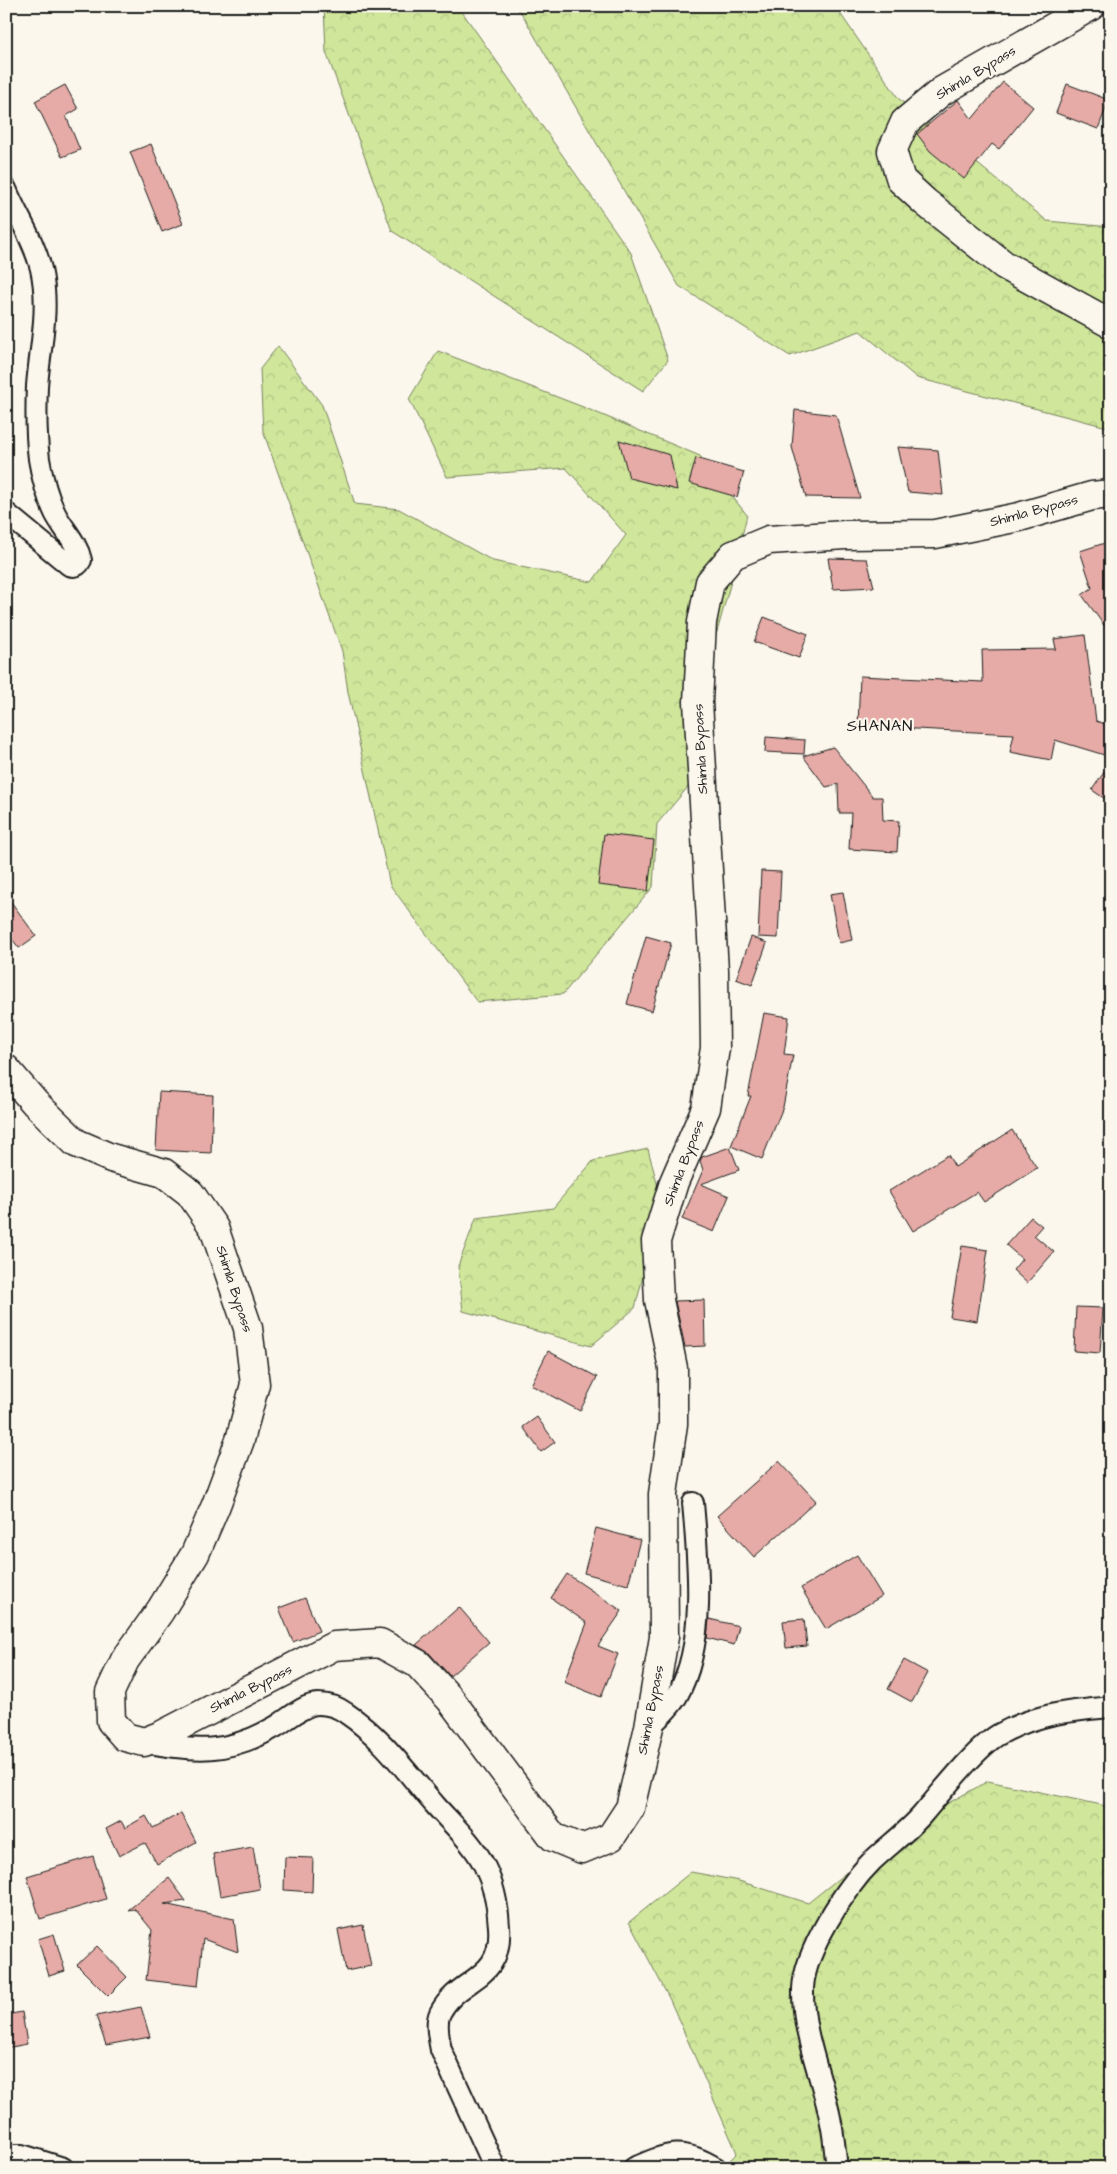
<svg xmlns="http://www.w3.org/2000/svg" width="1117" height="2174" font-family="'Architects Daughter',sans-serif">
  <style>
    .forest { fill: url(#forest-crowns); stroke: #76815c }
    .building { fill: #e6aba6; stroke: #1c1c1c }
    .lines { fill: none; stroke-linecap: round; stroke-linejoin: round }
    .minor-casing { stroke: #1c1c1c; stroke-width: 24 }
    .trunk-casing { stroke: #1c1c1c; stroke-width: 31 }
    .minor { stroke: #fbf7ec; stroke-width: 20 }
    .trunk { stroke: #fbf7ec; stroke-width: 28 }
    .labels { text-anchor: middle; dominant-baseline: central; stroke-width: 4.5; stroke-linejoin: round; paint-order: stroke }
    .street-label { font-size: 14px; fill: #1c1c1c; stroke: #fbf7ec }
    .quarter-label { font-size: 16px; letter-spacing: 1px; fill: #1c1c1c; stroke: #fbf7ec }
  </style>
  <defs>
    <pattern id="forest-crowns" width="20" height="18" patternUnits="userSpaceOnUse" patternTransform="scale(1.25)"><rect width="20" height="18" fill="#cfe69b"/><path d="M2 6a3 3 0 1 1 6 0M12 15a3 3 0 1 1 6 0" fill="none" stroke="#b1c585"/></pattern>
  </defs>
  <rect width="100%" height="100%" fill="#fbf7ec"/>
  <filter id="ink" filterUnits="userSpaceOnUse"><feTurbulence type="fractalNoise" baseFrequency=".02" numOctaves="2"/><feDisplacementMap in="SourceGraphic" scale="10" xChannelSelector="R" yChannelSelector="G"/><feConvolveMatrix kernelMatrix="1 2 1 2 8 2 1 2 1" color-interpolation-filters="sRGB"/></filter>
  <g filter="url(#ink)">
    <g class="forest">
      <path d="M324 6H458L631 253 668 360 643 391 392 231 326 52Z"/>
      <path d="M514 6H835L899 99 1047 221 1111 227V428L917 378 860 331 790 356 679 286 522 14Z"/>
      <path d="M278 346 322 405 355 504 399 509 493 561 592 582 626 535 566 468 447 477 409 399 438 351 583 407 700 456 747 515 732 578 703 682 693 781 657 824 653 887 563 994 477 1002 390 885 348 692 342 651 263 431 260 369Z"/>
      <path d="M648 1149 662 1202 635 1308 591 1346 463 1311 458 1266 476 1218 553 1208 593 1161Z"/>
      <path d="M988 1781 1111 1807V2168H722L737 2153 670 2000 629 1922 691 1872 739 1881 808 1903 898 1831Z"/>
    </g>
    <g class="building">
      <path d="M1003 82 1033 107 999 149 992 144 964 179 930 151 917 134 958 100 972 119Z"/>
      <path d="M1067 84 1109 100 1098 129 1056 113Z"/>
      <path d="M65 85 78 109 66 116 80 150 62 157 35 101Z"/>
      <path d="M151 144 183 224 162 232 130 152Z"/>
      <path d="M795 410 836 415 860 498 806 497 792 447Z"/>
      <path d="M619 440 670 455 677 490 629 478Z"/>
      <path d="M898 447 938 450 943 495 908 492Z"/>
      <path d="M696 458 744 472 737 497 689 483Z"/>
      <path d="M1108 542 1111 551V635L1082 595 1092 588 1080 551Z"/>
      <path d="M828 558 867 559 874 587 833 589Z"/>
      <path d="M764 617 808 634 799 658 754 642Z"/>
      <path d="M1085 635 1096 721 1111 726V757L1055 740 1051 760 1010 752 1014 734 858 726 860 676 983 682 982 650 1056 649 1054 639Z"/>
      <path d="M766 737 805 740 804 754 765 752Z"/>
      <path d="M833 747 873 797H882L883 820 899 821 897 852 849 849 851 813H839L838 784 826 787 803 756Z"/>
      <path d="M1111 762V803L1092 790Z"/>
      <path d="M604 834 654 840 648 891 598 885Z"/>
      <path d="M761 871 781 872 778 938 758 937Z"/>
      <path d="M843 892 852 940 839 943 830 894Z"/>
      <path d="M6 895 36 936 19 948 6 931Z"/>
      <path d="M646 936 671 943 652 1011 627 1004Z"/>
      <path d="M751 937 767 943 752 985 736 979Z"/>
      <path d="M764 1013 789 1017 784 1054 793 1055 783 1107 762 1159 731 1146 751 1096H748Z"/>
      <path d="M159 1092 213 1095 211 1153 156 1150Z"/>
      <path d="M1012 1130 1037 1168 984 1202 977 1192 913 1231 889 1191 948 1155 955 1167Z"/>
      <path d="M730 1147 739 1170 701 1184 729 1196 714 1232 682 1219 703 1170 700 1161 702 1157Z"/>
      <path d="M1031 1217 1042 1226 1034 1235 1054 1252 1027 1283 1013 1270 1022 1259 1006 1245Z"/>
      <path d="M962 1246 988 1250 977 1321 950 1317Z"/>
      <path d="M704 1300 705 1346 685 1347 675 1301Z"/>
      <path d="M1076 1307 1103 1308 1100 1353 1074 1351Z"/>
      <path d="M548 1351 597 1377 580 1411 531 1385Z"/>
      <path d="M537 1417 555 1442 541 1452 523 1427Z"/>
      <path d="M779 1461 816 1501 754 1557 717 1516Z"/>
      <path d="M596 1528 640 1540 628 1585 584 1573Z"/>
      <path d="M857 1555 882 1596 826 1629 801 1588Z"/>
      <path d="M567 1574 622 1611 598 1646 618 1654 601 1697 564 1682 587 1623 551 1598Z"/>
      <path d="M305 1598 319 1631 293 1642 279 1608Z"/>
      <path d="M459 1607 489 1642 450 1676 429 1653 416 1645Z"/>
      <path d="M709 1619 739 1626 734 1645 707 1638Z"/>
      <path d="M804 1619 807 1646 786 1648 783 1621Z"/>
      <path d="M904 1660 928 1673 912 1702 888 1689Z"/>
      <path d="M181 1813 196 1842 157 1864 145 1843 119 1856 106 1829 121 1821 125 1828 146 1816 153 1828Z"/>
      <path d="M253 1847 260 1889 220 1896 213 1854Z"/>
      <path d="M93 1856 106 1899 40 1919 27 1876Z"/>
      <path d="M285 1857 313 1858 312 1892 284 1890Z"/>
      <path d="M169 1878 186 1901 164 1904 234 1919 238 1952 203 1939 198 1986 146 1980 152 1930 135 1909 128 1910Z"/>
      <path d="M363 1925 371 1966 346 1971 338 1930Z"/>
      <path d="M54 1934 65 1971 49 1976 38 1939Z"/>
      <path d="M97 1946 127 1977 108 1996 77 1965Z"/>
      <path d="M141 2007 150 2037 106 2045 96 2016Z"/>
      <path d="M22 2012 27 2044 6 2048V2015Z"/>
    </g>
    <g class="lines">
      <g class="minor-casing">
        <g id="minor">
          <path d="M6 189C17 216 34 240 41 269 50 309 40 347 37 386 36 410 36 435 39 459 42 477 47 496 55 513 63 529 77 542 81 560 78 566 75 567 69 565L6 513"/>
          <path d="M649 1727C659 1718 670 1708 677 1696 707 1643 698 1561 693 1503"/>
          <path d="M144 1742C195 1752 228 1754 275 1727 287 1720 304 1704 318 1704 329 1704 338 1707 346 1713 382 1737 408 1774 436 1806 452 1824 473 1843 484 1865 493 1883 498 1906 499 1927 503 1982 460 1975 440 2013 435 2024 439 2038 441 2050L495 2168"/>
          <path d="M6 2155H22L63 2168"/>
          <path d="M634 2168C668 2153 682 2147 716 2168"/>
          <path d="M837 2168C835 2153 834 2137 831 2123 823 2078 802 2036 803 1989 804 1952 846 1887 872 1861 889 1845 907 1832 922 1815 941 1793 975 1749 998 1735 1035 1714 1069 1711 1111 1707"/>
        </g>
      </g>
      <g class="trunk-casing">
        <g id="trunk">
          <path d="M1091 6 942 91 905 122 892 151 901 180 925 202 1004 265 1111 324"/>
          <path d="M6 1069 35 1103 76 1143 111 1158 164 1173 190 1193 214 1228 248 1328 255 1384 240 1440 216 1505 195 1554 160 1611 125 1660 110 1692 111 1721 125 1737 144 1742 162 1735 334 1646 380 1643 418 1664 450 1699 553 1837 582 1849 611 1837 630 1808 649 1727 664 1637 663 1494 673 1424V1368L659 1300 656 1241 674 1182 706 1108 715 1048 714 971 698 702 702 622 710 582 733 555 769 540 845 535 935 534 1019 517 1092 496 1111 494"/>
        </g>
      </g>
      <use href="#minor" class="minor"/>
      <use href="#trunk" class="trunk"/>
    </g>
  </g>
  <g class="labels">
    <g class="street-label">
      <text transform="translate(976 73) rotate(-31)">Shimla Bypass</text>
      <text transform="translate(1034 511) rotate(-15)">Shimla Bypass</text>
      <text transform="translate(701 749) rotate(-93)">Shimla Bypass</text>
      <text transform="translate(684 1163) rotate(-69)">Shimla Bypass</text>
      <text transform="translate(234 1289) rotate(72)">Shimla Bypass</text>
      <text transform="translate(251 1689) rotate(-27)">Shimla Bypass</text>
      <text transform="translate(651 1710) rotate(-79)">Shimla Bypass</text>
    </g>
    <g class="quarter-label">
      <text x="880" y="726">SHANAN</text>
    </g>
  </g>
  <rect width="1117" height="2174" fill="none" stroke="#fbf7ec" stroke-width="25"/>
  <rect x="12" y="12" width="1092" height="2149" fill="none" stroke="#1c1c1c" stroke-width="2" filter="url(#ink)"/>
</svg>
